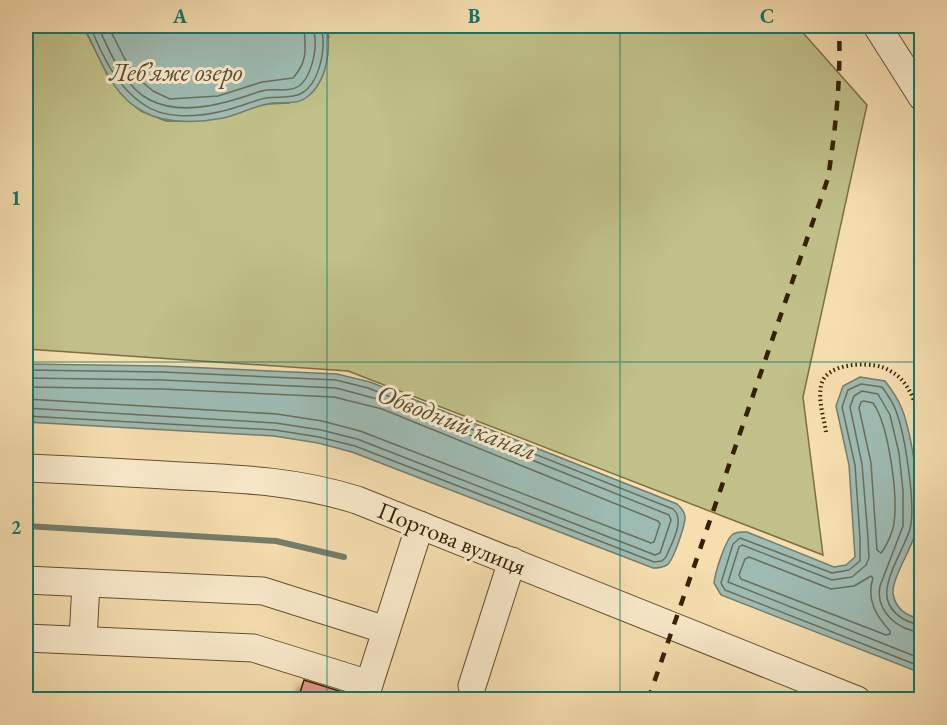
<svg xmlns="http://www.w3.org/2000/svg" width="947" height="725" font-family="'EB Garamond',serif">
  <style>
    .green { fill: #c0c088; stroke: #7a7044; stroke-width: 1.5 }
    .water { fill: #9ebbb3; stroke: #747d6c; stroke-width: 1.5 }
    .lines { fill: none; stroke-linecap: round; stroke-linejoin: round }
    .shore { stroke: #6a6e5a; stroke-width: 1.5 }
    .stream { stroke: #747d6c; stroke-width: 6 }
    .building { fill: #e69785; stroke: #352001; stroke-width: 1.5; filter: url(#shadow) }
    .minor-casing { stroke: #65502c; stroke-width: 29 }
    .path { stroke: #352001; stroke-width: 4; stroke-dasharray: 1.5 3; stroke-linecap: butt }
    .minor { stroke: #f9eacb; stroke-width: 27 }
    .rail { stroke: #352001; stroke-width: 4.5; stroke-dasharray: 10 10; stroke-linecap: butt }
    .grid { fill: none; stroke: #0f766e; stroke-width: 1.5; stroke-opacity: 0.55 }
    .labels { text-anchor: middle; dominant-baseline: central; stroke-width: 6; stroke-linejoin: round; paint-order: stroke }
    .street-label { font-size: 24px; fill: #352001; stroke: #f9eacb }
    .water-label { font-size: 26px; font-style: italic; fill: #544e36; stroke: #f9eacb }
    .neatline { fill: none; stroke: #0f766e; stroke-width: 2 }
    .grid-label { font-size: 20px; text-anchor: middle; font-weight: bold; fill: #0f766e }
  </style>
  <defs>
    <filter id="shadow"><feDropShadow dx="-5.5" dy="5.5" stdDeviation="3" flood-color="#0004"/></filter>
  </defs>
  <rect width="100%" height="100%" fill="#f6deaf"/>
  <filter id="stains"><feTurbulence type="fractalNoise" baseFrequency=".00333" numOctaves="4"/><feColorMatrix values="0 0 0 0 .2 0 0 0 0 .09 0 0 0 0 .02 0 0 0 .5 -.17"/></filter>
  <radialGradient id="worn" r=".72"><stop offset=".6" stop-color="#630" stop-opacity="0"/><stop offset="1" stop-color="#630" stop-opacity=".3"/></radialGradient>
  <path class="green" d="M26 26H83L109 78 125 97 141 111 166 121H191L268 104 289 103 329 37 326 26H797L867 105 803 397 823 555 348 371 26 349Z"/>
  <g class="water">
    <path d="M83 26H326C332 47 327 82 307 97 296 106 279 101 267 104 252 107 238 115 223 118 196 123 166 125 142 111 109 93 100 55 83 26Z"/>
    <path d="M26 364 162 366 337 374 370 382 677 504C680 507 684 510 685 516 686 524 673 561 667 565 662 568 658 568 653 568L352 452 318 443 274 436 26 422Z"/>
    <path d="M860 377 885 381C892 390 898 399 902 409 912 435 922 501 917 528 914 545 891 579 893 594 896 610 907 616 921 619V673L721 595 714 583C715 573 725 540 733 534 738 531 742 532 747 532L834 567 846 565 855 557 849 465 836 406 843 386Z"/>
  </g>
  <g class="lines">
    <g class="shore">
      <path d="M90 26C102 55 116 86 143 104 164 120 198 117 223 111 237 108 252 101 266 98 278 96 292 99 302 93 318 84 324 55 323 39 323 34 321 30 320 26"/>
      <path d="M98 26C109 51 124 87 150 100 178 114 212 107 240 98 249 96 258 91 267 90 277 89 290 92 299 86 311 77 316 53 315 39 315 34 313 30 313 26"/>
      <path d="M108 26 128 65 141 81 153 91 170 99 218 96 262 82 293 78C309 60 305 47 304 26"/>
      <path d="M26 370 162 372 336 380 368 388 673 509C686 520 671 544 666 557L662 561 654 562 355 446 319 437 275 430 26 416"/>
      <path d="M26 378 162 380 336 388 385 401 669 515 671 520 660 553 655 555 357 439 321 430 276 423 26 408"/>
      <path d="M26 387 162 389 334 397 382 409 658 521 660 524 654 542 651 543 360 431 322 421 277 414 26 399"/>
      <path d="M864 401 873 403C889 425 898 496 894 523 893 532 886 547 881 553L877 550 871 463 859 408 861 402Z"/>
      <path d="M749 557 831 589 854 586 871 576 873 578C866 599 876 616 890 631V634L886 635 741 579 739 575 745 559Z"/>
      <path d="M922 625C904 623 884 610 887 589 889 570 904 548 910 529 916 506 905 434 896 411 893 402 888 395 882 387L861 384 848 390 842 407 855 465 860 538V561L849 570 832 573 740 538 733 544 721 583 725 590 922 667"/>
      <path d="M922 632C898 631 875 611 880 586L903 526V491L899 453 890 415 878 394 862 391 854 396 850 407 862 464 868 538 869 558 866 565 852 577 832 580 742 545 739 547 728 582 922 659"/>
    </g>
    <path class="stream" d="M26 526 276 541 344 557"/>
  </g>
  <path class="building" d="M304 680 349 694V699H298Z"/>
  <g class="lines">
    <g class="minor-casing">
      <g id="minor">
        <path d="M877 26 922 97"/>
        <path d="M26 468C77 470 129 473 181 476 244 479 296 481 357 500L857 700"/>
        <path d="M26 580 263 591 386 630"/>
        <path d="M26 638 253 648 369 684"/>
        <path d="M83 640 86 583"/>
        <path d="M472 686 512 561"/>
        <path d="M364 700 420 525"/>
      </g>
    </g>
    <path class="path" d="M826 432C824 418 818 401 821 386 825 363 864 362 882 367 888 369 896 374 901 379 914 393 918 412 922 430"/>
    <use href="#minor" class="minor"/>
    <path class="rail" d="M648 700 828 178C836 126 841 78 839 26"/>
  </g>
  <path class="grid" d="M327 26V700M620 26V700M26 362H922"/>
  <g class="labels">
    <g class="street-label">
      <text transform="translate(452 538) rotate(22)">Портова вулиця</text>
    </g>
    <g class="water-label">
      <text x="176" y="72">Леб’яже озеро</text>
      <text transform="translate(457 422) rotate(21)">Обводний канал</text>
    </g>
  </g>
  <rect width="947" height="725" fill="none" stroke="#f6deaf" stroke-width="66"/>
  <rect x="33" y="33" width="881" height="659" class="neatline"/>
  <g class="grid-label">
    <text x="180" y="23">A</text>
    <text x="474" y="23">B</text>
    <text x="767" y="23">C</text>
    <text x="16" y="205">1</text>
    <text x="16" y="534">2</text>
  </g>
  <rect width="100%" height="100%" filter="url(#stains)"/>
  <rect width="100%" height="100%" fill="url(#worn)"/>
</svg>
